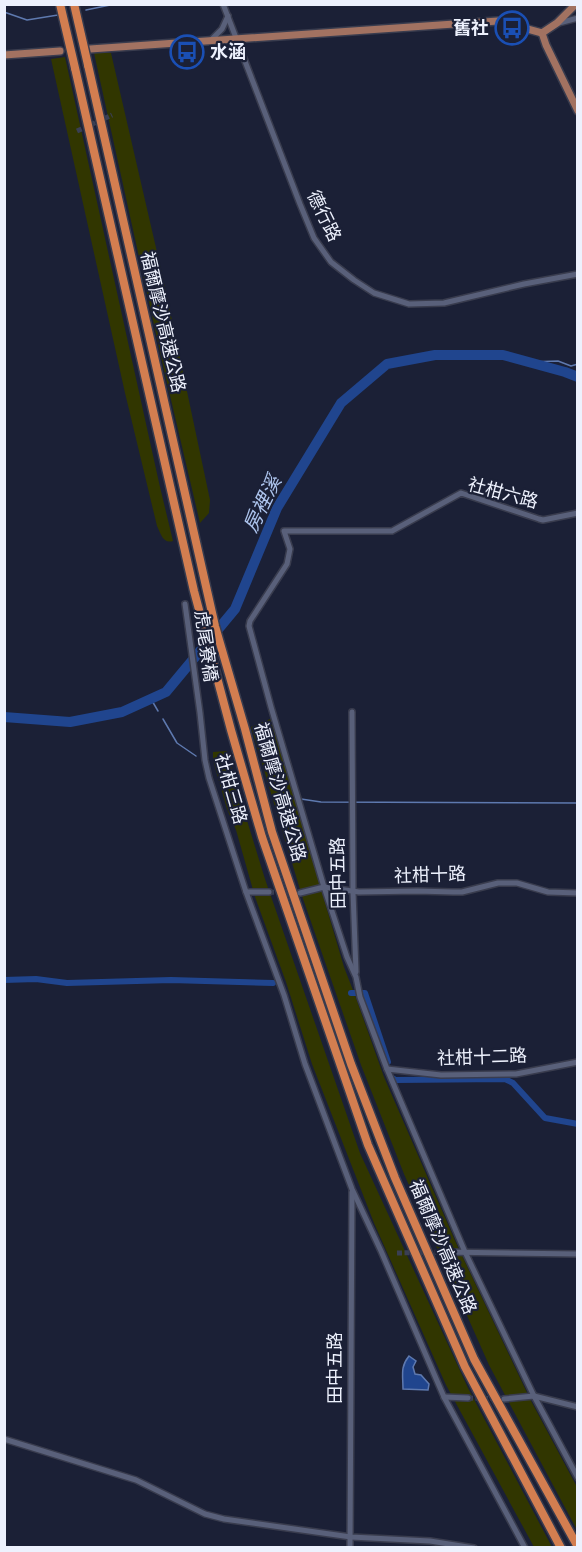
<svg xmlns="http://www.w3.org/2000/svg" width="582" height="1552" font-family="Helvetica,'Noto Sans TC',sans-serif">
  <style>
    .green { fill: #313600 }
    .water { fill: #20458e; stroke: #5e79af; stroke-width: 1.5 }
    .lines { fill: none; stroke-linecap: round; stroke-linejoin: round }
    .stream { stroke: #5e79af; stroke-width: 1.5 }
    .canal { stroke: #20458e; stroke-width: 6 }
    .river { stroke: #20458e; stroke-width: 10 }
    .minor-tunnel { stroke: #3a3f54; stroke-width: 5; stroke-dasharray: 5 2.5; stroke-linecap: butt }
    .minor-casing { stroke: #393c4e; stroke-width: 8 }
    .major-casing { stroke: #393c4e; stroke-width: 10 }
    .highway-casing { stroke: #393c4e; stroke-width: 11 }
    .minor { stroke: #59607a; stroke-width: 5 }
    .major { stroke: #a27261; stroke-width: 7 }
    .highway { stroke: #d37e50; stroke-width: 8 }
    .highway-bridge-casing { stroke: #393c4e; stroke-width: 11; stroke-linecap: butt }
    .highway-bridge { stroke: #d37e50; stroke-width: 8 }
    .labels { text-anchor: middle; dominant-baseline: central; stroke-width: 4.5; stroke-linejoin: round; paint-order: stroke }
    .poi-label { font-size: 18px; font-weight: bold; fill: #edf1fd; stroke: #1b2036; text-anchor: end }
    .street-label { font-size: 18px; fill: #edf1fd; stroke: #1b2036 }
    .water-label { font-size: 20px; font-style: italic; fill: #adc4ed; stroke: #1b2036 }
  </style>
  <rect width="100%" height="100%" fill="#1b2036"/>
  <g class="green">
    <path d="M94 53H111L163 278 210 500 209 513 200 523 164 370Z"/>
    <path d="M65 57 160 487 173 541C163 544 161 534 157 526L125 393 51 59Z"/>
    <path d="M270 719 276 736 344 967 356 998 384 1077 457 1245 530 1399 577 1487V1530L489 1365 404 1174 361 1065 302 896 251 727Z"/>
    <path d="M227 751 238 791 265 879 360 1153 468 1388 552 1547H534L446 1385 374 1223 312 1064 286 982 255 897 236 830 227 809 213 760V752Z"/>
  </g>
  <path class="water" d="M409 1356 416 1361 413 1367 415 1374 421 1375 429 1384 428 1390 403 1389C403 1375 400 1367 409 1356Z"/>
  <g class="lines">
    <g class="stream">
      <path d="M86 10 115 4"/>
      <path d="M4 12 27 20 58 15"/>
      <path d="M529 362 558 361 571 366 578 364"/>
      <path d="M151 699 158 711"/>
      <path d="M163 719 177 743 196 756"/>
      <path d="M301 799 321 802 578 803"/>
    </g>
    <g class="canal">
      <path d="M4 980 36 979 67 983 171 980 273 983"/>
      <path d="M351 993H365L388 1062"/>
      <path d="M394 1079 395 1080 505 1079 513 1083 545 1118 578 1124"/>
    </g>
    <path class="river" d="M4 717 70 722 122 712 166 692 235 609 277 508 341 403 387 364 435 355H503L565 372 578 377"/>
    <g class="minor-tunnel">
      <path d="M77 131 112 115"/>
      <path d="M269 892 294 893"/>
      <path d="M397 1253 442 1252"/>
      <path d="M468 1398 504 1399"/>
    </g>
    <g class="minor-casing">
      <g id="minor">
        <path d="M223 4 300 204 314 238 331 262 354 280 374 293 409 304 444 303 524 284 578 274"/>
        <path d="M559 23 578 18"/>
        <path d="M210 41 222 29 228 16"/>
        <path d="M578 513 543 520 539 519 461 493 392 531H284L290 549 287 564 250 621 249 626 271 707 324 887 347 957 356 977 360 997 387 1069 465 1252 534 1396 578 1478"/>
        <path d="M185 604 200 713 205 760 209 778 246 892"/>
        <path d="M352 712 353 892 356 972"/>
        <path d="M269 892H246L284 995 305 1064 352 1189 381 1251 444 1397 525 1548"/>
        <path d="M300 893 324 887 359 892 417 891 453 892H462L498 883H517L548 892 578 893"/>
        <path d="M387 1069 441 1075 516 1074 578 1062"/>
        <path d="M442 1252 578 1254"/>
        <path d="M444 1397 468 1398"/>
        <path d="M504 1399 534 1396 578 1407"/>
        <path d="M4 1439 136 1480 205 1514 224 1519 351 1537 430 1541 474 1548"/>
        <path d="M350 1548 352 1192"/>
      </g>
    </g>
    <g class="major-casing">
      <g id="major">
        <path d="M542 33 546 45 578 111"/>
        <path d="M90 49 498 21 542 33 557 23 576 4"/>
        <path d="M4 55 60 51"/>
      </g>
    </g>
    <g class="highway-casing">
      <g id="highway">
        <path d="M88 65 215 626 245 729 272 832 351 1064 395 1178 474 1359 578 1547"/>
        <path d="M75 68 194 591 231 730 262 837 368 1145 465 1367 561 1548"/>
      </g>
    </g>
    <use href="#minor" class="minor"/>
    <use href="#major" class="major"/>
    <use href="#highway" class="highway"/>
    <g class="highway-bridge-casing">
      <g id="highway-bridge">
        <path d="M60 4 75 68"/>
        <path d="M74 4 88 65"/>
      </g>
    </g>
    <use href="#highway-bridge" class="highway-bridge"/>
  </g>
  <defs>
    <g id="bus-ring" transform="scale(1.725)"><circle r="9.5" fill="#1b2036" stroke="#1a4fb4" stroke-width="1.5"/><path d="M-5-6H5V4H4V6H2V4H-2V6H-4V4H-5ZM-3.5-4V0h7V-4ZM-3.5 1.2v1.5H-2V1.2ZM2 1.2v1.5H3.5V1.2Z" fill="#1a4fb4"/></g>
  </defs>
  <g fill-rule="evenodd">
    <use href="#bus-ring" x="512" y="28"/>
    <use href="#bus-ring" x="187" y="52"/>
  </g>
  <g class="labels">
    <g class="poi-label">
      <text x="489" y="28">舊社</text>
      <text x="210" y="52" text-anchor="start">水涵</text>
    </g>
    <g class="street-label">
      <text transform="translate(324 216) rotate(64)">德行路</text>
      <text transform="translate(163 322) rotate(77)">福爾摩沙高速公路</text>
      <text transform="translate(503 493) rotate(15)">社柑六路</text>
      <text transform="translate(206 646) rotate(82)">虎尾寮橋</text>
      <text transform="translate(231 789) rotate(74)">社柑三路</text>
      <text transform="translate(280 792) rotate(74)">福爾摩沙高速公路</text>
      <text transform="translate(338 873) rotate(-91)">田中五路</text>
      <text transform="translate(430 875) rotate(-2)">社柑十路</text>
      <text transform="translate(482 1057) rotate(-2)">社柑十二路</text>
      <text transform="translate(443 1247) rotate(67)">福爾摩沙高速公路</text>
      <text transform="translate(335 1368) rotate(-90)">田中五路</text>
    </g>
    <g class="water-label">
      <text transform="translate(262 504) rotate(-64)">房裡溪</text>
    </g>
  </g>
  <rect width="582" height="1552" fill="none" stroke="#edf1fd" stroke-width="12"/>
</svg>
